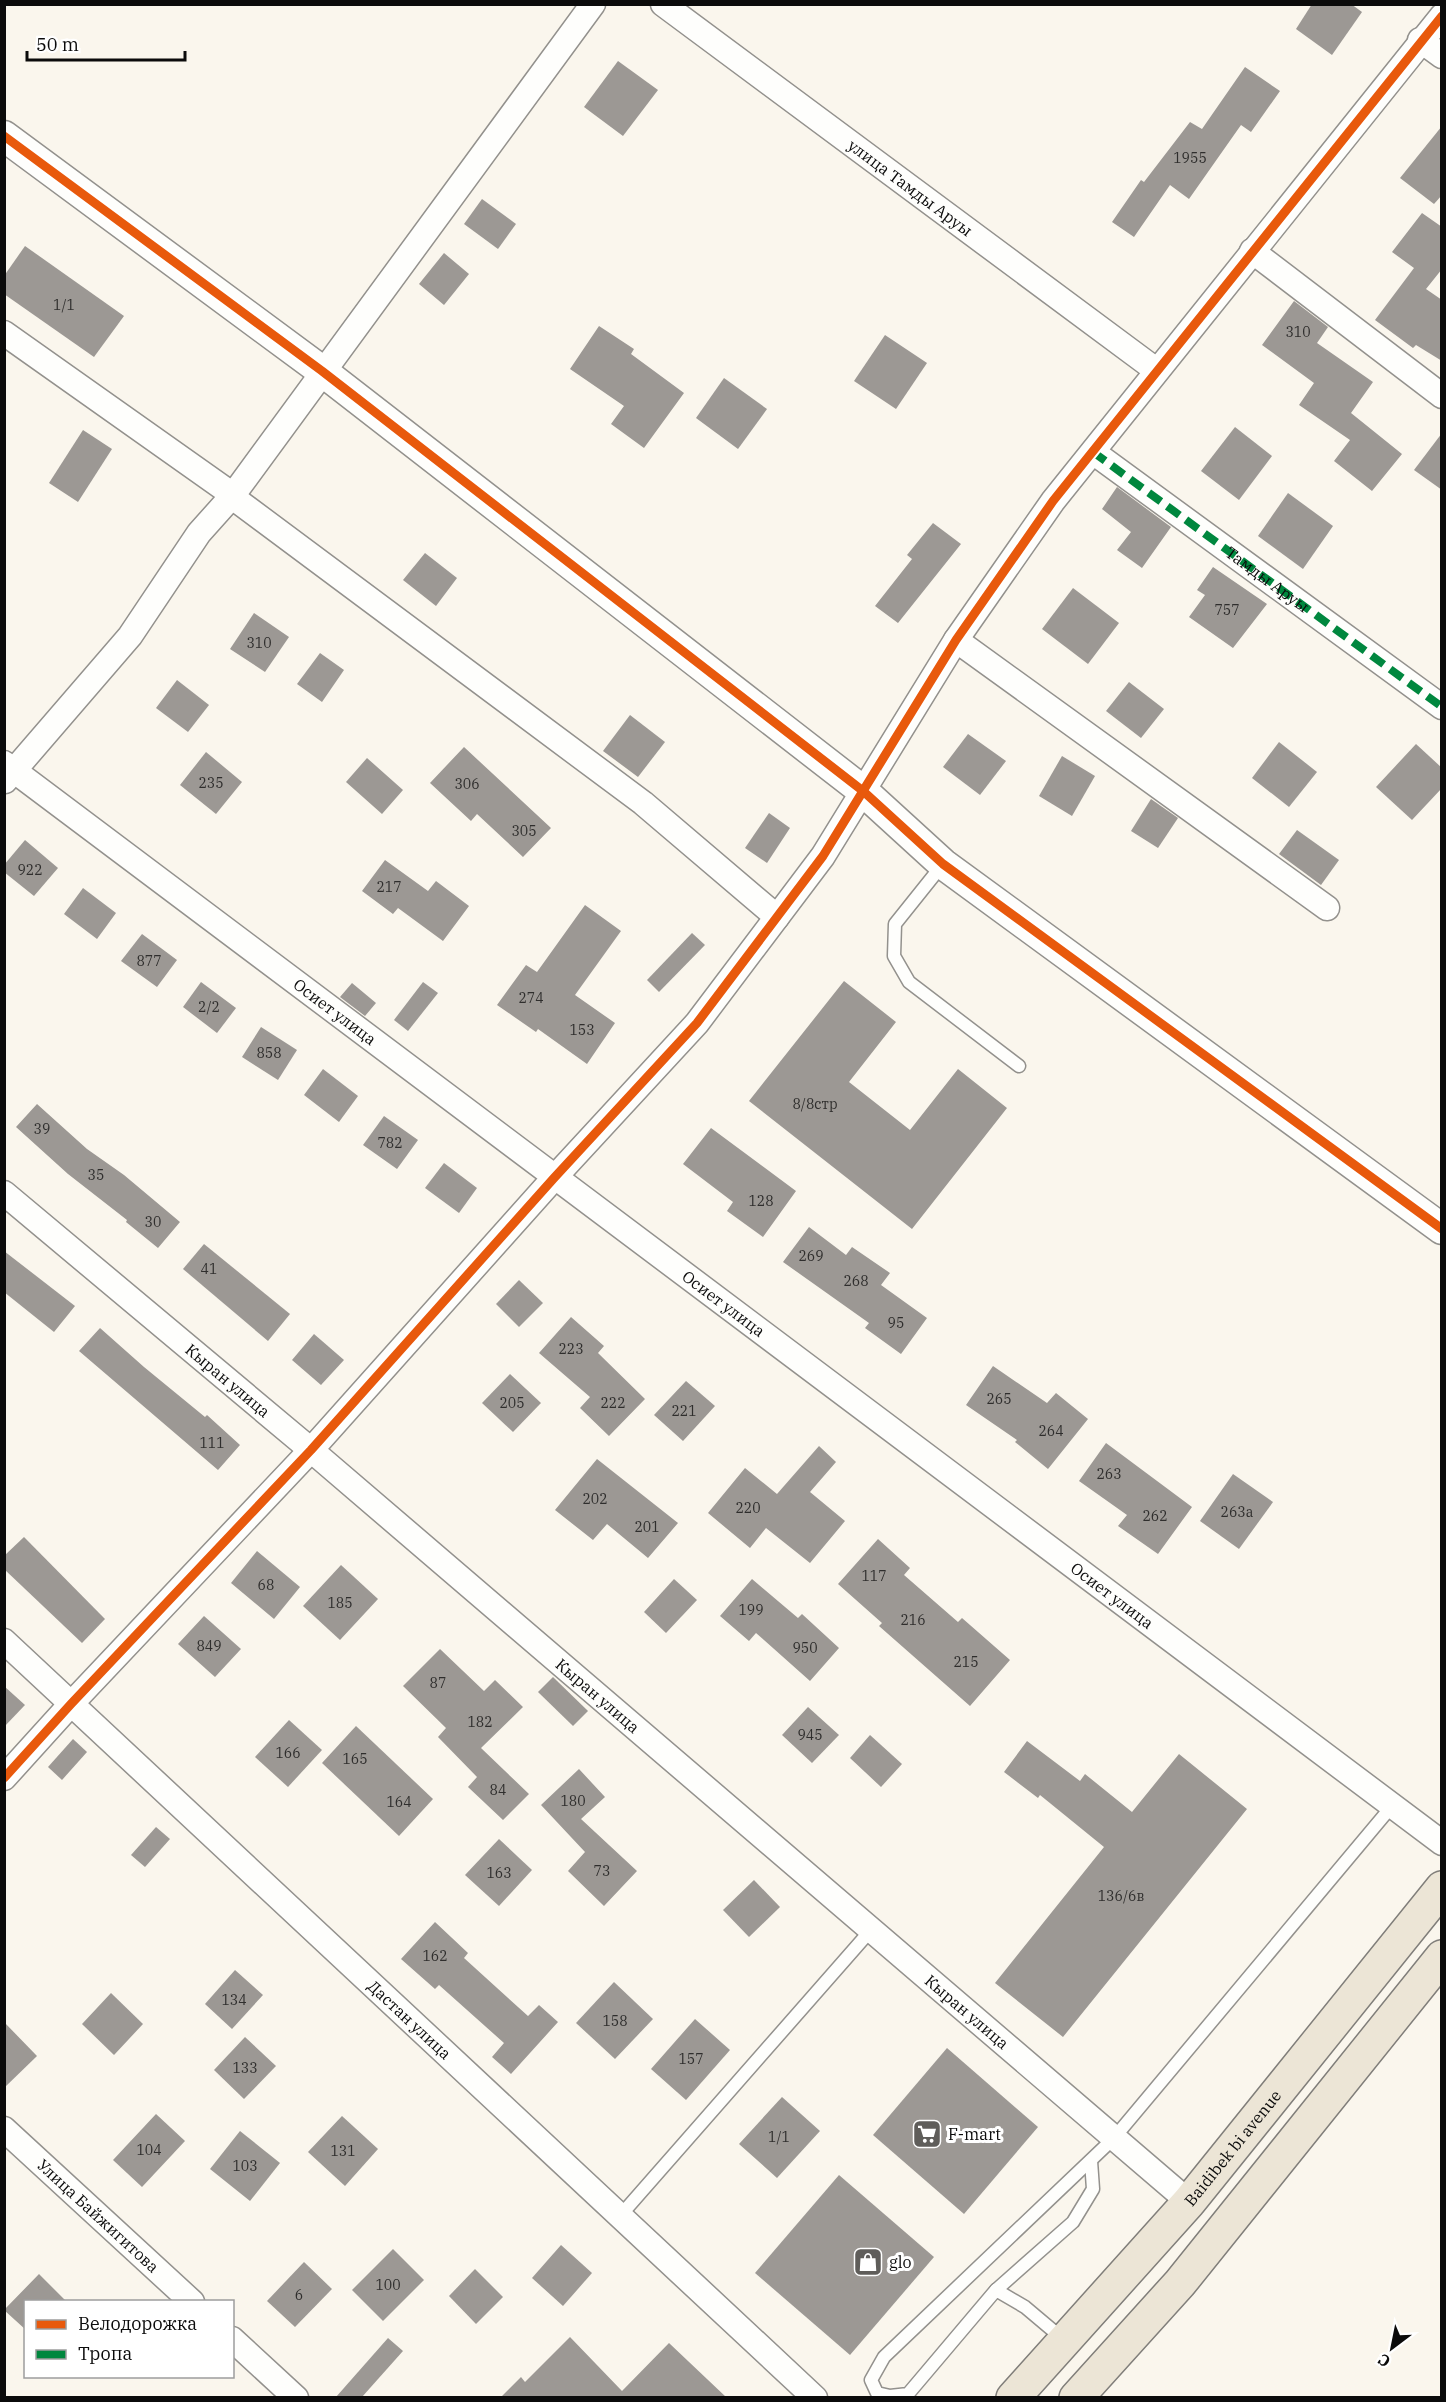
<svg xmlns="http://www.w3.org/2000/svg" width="1446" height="2402" font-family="'IBM Plex Serif',serif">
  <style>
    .building { fill: #9c9894 }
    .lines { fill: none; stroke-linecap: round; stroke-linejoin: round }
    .service-casing { stroke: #93918d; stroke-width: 15 }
    .minor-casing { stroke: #93918d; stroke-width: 27 }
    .tertiary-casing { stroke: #93918d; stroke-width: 33 }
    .primary-casing { stroke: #807e7a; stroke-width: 36 }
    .service { stroke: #fefefc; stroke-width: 12 }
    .minor { stroke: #fefefc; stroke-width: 24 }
    .tertiary { stroke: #fefefc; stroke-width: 30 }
    .primary { stroke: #ece5d6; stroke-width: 33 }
    .quiet { stroke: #00873e; stroke-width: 8; stroke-dasharray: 15 8; stroke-linecap: butt }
    .cycleway-casing { stroke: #fff; stroke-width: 13 }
    .cycleway { stroke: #e8590c; stroke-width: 9 }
    .labels { text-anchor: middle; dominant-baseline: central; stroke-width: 6; stroke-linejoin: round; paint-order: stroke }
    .number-label { font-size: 14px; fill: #2f2e2d }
    .street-label { font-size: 16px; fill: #0b0b0b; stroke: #fff }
    .poi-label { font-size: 16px; fill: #0b0b0b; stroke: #fff; text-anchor: start }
  </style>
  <rect width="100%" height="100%" fill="#faf6ed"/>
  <g class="building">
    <path d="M1312 4H1351L1362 12 1332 55 1296 29Z"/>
    <path d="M618 61 658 90 623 136 584 107Z"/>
    <path d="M1245 67 1280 91 1251 132 1241 125 1189 199 1170 185 1134 237 1112 222 1141 180 1144 182 1190 122 1202 129Z"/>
    <path d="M1442 126V195L1434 204 1400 178Z"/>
    <path d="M482 199 516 224 498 249 464 224Z"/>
    <path d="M1422 213 1442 227V269L1426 289 1442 300V361L1416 345 1413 348 1375 320 1414 268 1392 252Z"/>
    <path d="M25 246 124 316 94 357 4 294V276Z"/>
    <path d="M444 253 469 274 444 305 419 284Z"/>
    <path d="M1294 301 1328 327 1317 343 1373 382 1351 413 1402 454 1372 491 1334 461 1350 440 1299 405 1314 383 1262 345Z"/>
    <path d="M599 326 634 349 631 354 684 393 644 448 611 424 624 406 570 369Z"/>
    <path d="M885 335 927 363 896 409 854 381Z"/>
    <path d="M724 378 767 409 738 449 696 418Z"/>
    <path d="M1235 427 1272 456 1239 500 1201 471Z"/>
    <path d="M83 430 112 449 78 502 49 483Z"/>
    <path d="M1442 433V490L1414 470Z"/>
    <path d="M1117 487 1171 527 1142 568 1117 550 1131 532 1102 509Z"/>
    <path d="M1288 493 1333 526 1303 569 1258 536Z"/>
    <path d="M933 523 961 544 898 623 875 606 912 559 907 555Z"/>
    <path d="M425 553 457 578 436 606 403 580Z"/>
    <path d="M1213 567 1267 604 1233 648 1189 617 1205 595 1197 590Z"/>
    <path d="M1073 588 1119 623 1088 664 1042 629Z"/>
    <path d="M254 613 289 637 265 672 230 649Z"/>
    <path d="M320 653 344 670 322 702 297 684Z"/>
    <path d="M177 680 209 705 188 732 156 708Z"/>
    <path d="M1129 682 1164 709 1141 738 1106 711Z"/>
    <path d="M630 715 665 742 638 777 603 751Z"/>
    <path d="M968 734 1006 761 980 795 943 767Z"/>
    <path d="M1279 742 1317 772 1289 807 1252 778Z"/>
    <path d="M1416 744 1442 768V788L1412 820 1376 787Z"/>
    <path d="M464 747 551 828 523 857 477 814 471 821 430 783Z"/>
    <path d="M206 752 242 782 216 814 180 785Z"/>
    <path d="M1062 756 1095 776 1072 816 1039 796Z"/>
    <path d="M367 758 403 790 382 814 346 782Z"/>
    <path d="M1151 799 1178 818 1158 848 1131 831Z"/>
    <path d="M769 813 790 828 767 863 745 848Z"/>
    <path d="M1297 830 1339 860 1321 885 1279 854Z"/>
    <path d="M25 840 58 868 34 896 4 872V865Z"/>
    <path d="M385 860 428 891 436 881 469 906 443 941 398 908 393 914 362 891Z"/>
    <path d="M83 888 116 913 97 939 64 914Z"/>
    <path d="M585 905 621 931 575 995 615 1023 587 1064 538 1029 536 1032 497 1005 526 965 537 972Z"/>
    <path d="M692 933 705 945 659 992 647 980Z"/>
    <path d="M142 934 177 960 157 987 121 961Z"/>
    <path d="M844 981 896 1022 849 1082 910 1130 958 1069 1007 1108 912 1229 749 1101Z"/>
    <path d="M201 982 236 1008 217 1033 183 1007Z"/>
    <path d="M423 982 438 993 408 1031 394 1020Z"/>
    <path d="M352 983 376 1003 365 1016 340 997Z"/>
    <path d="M261 1027 297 1050 278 1080 242 1057Z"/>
    <path d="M323 1069 358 1096 339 1122 304 1095Z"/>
    <path d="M37 1104 87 1149 124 1175 180 1222 158 1248 126 1222 127 1220 68 1174 16 1127Z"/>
    <path d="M384 1116 418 1140 397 1169 363 1145Z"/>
    <path d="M711 1128 796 1191 763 1237 727 1211 733 1202 683 1164Z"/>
    <path d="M444 1163 477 1188 459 1213 425 1188Z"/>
    <path d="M809 1227 846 1255 852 1247 890 1273 881 1285 927 1318 901 1354 865 1328 869 1323 783 1262Z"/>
    <path d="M204 1244 290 1314 268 1341 183 1269Z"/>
    <path d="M4 1251 75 1306 54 1332 4 1292Z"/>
    <path d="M519 1280 543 1303 519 1327 496 1304Z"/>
    <path d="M571 1317 604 1346 598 1353 645 1399 609 1436 580 1408 590 1397 539 1353Z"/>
    <path d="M100 1328 144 1367 205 1417 207 1415 240 1445 218 1470 79 1351Z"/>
    <path d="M314 1334 344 1360 321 1385 292 1360Z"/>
    <path d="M993 1366 1047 1403 1056 1393 1088 1419 1048 1469 1015 1442 1017 1440 966 1405Z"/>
    <path d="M510 1374 541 1403 513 1432 482 1403Z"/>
    <path d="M686 1381 715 1406 683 1441 654 1415Z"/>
    <path d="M1106 1443 1192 1507 1158 1554 1118 1526 1127 1515 1079 1481Z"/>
    <path d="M819 1446 836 1462 810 1492 845 1521 810 1563 766 1528 750 1548 708 1513 745 1468 777 1494Z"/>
    <path d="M597 1459 678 1523 648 1558 607 1524 593 1540 555 1510Z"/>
    <path d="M1233 1474 1273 1502 1239 1549 1200 1521Z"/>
    <path d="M24 1537 105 1619 82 1643 4 1569V1556Z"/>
    <path d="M878 1539 910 1568 904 1575 958 1622 962 1618 1010 1660 970 1706 879 1626 882 1623 838 1584Z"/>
    <path d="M257 1551 300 1587 274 1619 231 1583Z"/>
    <path d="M341 1565 378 1599 340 1640 303 1606Z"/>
    <path d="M674 1579 697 1600 666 1633 644 1612Z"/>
    <path d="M752 1579 798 1618 802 1614 839 1648 810 1681 756 1633 749 1641 720 1616Z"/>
    <path d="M204 1616 241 1649 215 1677 178 1644Z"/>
    <path d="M440 1649 484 1691 495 1680 523 1707 481 1748 529 1794 503 1820 468 1787 477 1777 438 1737 446 1728 403 1686Z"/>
    <path d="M553 1677 588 1711 573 1726 538 1692Z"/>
    <path d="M4 1686 25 1705 4 1727Z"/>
    <path d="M808 1707 839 1735 812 1763 782 1735Z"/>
    <path d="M289 1720 322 1750 288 1787 255 1757Z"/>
    <path d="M356 1726 433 1799 399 1836 322 1763Z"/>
    <path d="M870 1735 902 1764 881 1787 850 1758Z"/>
    <path d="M73 1739 87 1752 62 1780 48 1767Z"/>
    <path d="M1027 1741 1080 1781 1085 1774 1132 1812 1179 1754 1247 1809 1063 2037 995 1983 1104 1847 1040 1795 1038 1798 1004 1772Z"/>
    <path d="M579 1769 605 1797 581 1819 637 1871 604 1906 568 1871 585 1852 541 1805Z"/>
    <path d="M156 1827 170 1839 145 1867 131 1855Z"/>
    <path d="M499 1839 532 1870 499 1906 465 1875Z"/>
    <path d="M754 1880 780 1907 749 1937 723 1910Z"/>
    <path d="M435 1922 468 1953 464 1958 528 2016 539 2005 558 2022 511 2074 492 2057 504 2043 439 1985 435 1989 401 1959Z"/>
    <path d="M235 1970 263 1995 232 2029 205 2004Z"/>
    <path d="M614 1982 653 2019 615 2059 576 2023Z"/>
    <path d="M111 1993 143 2024 114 2055 82 2024Z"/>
    <path d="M695 2019 730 2050 686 2100 651 2069Z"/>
    <path d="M4 2022 37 2056 4 2088Z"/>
    <path d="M245 2037 276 2066 244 2099 214 2070Z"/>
    <path d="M947 2048 1038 2127 964 2214 873 2135Z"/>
    <path d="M782 2097 820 2131 777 2178 739 2144Z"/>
    <path d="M156 2114 185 2141 142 2187 113 2160Z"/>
    <path d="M342 2116 378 2149 345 2186 308 2152Z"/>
    <path d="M240 2131 280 2163 250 2201 210 2169Z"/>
    <path d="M839 2175 934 2257 850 2355 755 2273Z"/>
    <path d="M561 2245 592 2273 563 2306 532 2278Z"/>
    <path d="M393 2249 424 2280 383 2321 352 2290Z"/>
    <path d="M304 2262 332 2289 295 2327 267 2301Z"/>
    <path d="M475 2269 503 2297 476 2324 449 2296Z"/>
    <path d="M39 2274 66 2301H26V2330L4 2310Z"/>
    <path d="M570 2337 622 2391 669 2343 726 2397H501L521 2377 525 2382Z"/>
    <path d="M388 2338 403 2351 362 2397H336Z"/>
  </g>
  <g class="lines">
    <g class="service-casing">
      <g id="service">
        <path d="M943 864 895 924 894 956 909 982 1019 1066"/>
        <path d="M620 2216 871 1930"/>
        <path d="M996 2290 1073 2222 1093 2189 1091 2161"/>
        <path d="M1063 2339 1025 2307 996 2290 908 2394 890 2396 877 2393 871 2380 884 2357 1114 2138 1392 1806"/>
      </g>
    </g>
    <g class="minor-casing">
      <g id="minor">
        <path id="s1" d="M663 4 1156 370"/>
        <path d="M1420 40 1442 56"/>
        <path d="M1252 251 1442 396"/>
        <path d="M4 333 233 495"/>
        <path id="s2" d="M1093 452 1442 707"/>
        <path d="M231 496 643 803 777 917"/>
        <path d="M956 640 1327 908"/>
        <path id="s3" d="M4 763 1442 1843"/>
        <path d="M5 781 130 636 199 533 233 495 593 4"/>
        <path id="s4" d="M4 1193 311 1450 1189 2202"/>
        <path id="s5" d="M4 1641 815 2398"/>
        <path d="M4 1778 71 1704 311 1450 554 1178 697 1023 823 856 956 640 1053 501 1442 16"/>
        <path id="s6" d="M4 2129 192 2302"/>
        <path d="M232 2339 296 2398"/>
      </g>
    </g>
    <g class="tertiary-casing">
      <path id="tertiary" d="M4 136 322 371 863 791 943 864 1442 1229"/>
    </g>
    <g class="primary-casing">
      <g id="primary">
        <path id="s7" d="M1013 2398 1189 2202 1442 1888"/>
        <path d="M1076 2398 1180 2283 1442 1957"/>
      </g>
    </g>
    <use href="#service" class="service"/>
    <use href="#minor" class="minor"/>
    <use href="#tertiary" class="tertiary"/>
    <use href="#primary" class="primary"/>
    <path class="quiet" d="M1093 452 1442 707"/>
    <g class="cycleway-casing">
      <g id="cycleway">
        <path d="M4 136 322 371 863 791 943 864 1442 1229"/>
        <path d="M4 1778 71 1704 311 1450 554 1178 697 1023 823 856 956 640 1053 501 1442 16"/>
      </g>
    </g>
    <use href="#cycleway" class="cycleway"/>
  </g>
  <defs>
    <g id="supermarket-square" transform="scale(1.5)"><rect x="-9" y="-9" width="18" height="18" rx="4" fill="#5f5d5a" stroke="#fff"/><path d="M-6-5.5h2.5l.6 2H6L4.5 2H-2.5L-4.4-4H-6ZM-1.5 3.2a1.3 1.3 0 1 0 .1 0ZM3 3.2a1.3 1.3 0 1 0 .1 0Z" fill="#fff"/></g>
    <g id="shop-square" transform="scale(1.5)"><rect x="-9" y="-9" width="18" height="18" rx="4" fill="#5f5d5a" stroke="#fff"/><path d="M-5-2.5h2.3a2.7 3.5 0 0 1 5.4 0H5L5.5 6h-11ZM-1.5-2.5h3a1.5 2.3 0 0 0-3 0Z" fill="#fff"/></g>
  </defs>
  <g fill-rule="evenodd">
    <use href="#supermarket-square" x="927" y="2134"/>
    <use href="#shop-square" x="868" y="2262"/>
  </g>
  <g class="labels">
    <g class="number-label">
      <text x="1190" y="158">1955</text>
      <text x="64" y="305">1/1</text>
      <text x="1298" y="332">310</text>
      <text x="1227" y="610">757</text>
      <text x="259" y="643">310</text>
      <text x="211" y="783">235</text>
      <text x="467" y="784">306</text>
      <text x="524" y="831">305</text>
      <text x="30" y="870">922</text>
      <text x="389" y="887">217</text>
      <text x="149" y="961">877</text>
      <text x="531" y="998">274</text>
      <text x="209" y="1007">2/2</text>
      <text x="582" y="1030">153</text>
      <text x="269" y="1053">858</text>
      <text x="815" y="1104">8/8стр</text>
      <text x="42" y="1129">39</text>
      <text x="390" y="1143">782</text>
      <text x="96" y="1175">35</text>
      <text x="761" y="1201">128</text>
      <text x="153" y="1222">30</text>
      <text x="811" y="1256">269</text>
      <text x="209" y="1269">41</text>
      <text x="856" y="1281">268</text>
      <text x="896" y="1323">95</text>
      <text x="571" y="1349">223</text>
      <text x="999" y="1399">265</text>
      <text x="512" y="1403">205</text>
      <text x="613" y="1403">222</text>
      <text x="684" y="1411">221</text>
      <text x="1051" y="1431">264</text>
      <text x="212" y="1443">111</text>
      <text x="1109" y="1474">263</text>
      <text x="595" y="1499">202</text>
      <text x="748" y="1508">220</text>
      <text x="1237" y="1512">263а</text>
      <text x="1155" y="1516">262</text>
      <text x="647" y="1527">201</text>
      <text x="874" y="1576">117</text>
      <text x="266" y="1585">68</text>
      <text x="340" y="1603">185</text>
      <text x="751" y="1610">199</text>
      <text x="913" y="1620">216</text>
      <text x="209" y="1646">849</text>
      <text x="805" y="1648">950</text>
      <text x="966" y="1662">215</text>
      <text x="438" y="1683">87</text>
      <text x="480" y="1722">182</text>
      <text x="810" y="1735">945</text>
      <text x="288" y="1753">166</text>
      <text x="355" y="1759">165</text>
      <text x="498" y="1790">84</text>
      <text x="573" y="1801">180</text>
      <text x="399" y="1802">164</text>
      <text x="602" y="1871">73</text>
      <text x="499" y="1873">163</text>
      <text x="1121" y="1896">136/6в</text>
      <text x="435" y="1956">162</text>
      <text x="234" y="2000">134</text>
      <text x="615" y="2021">158</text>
      <text x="691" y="2059">157</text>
      <text x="245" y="2068">133</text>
      <text x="779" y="2137">1/1</text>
      <text x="149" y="2150">104</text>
      <text x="343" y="2151">131</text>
      <text x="245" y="2166">103</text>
      <text x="388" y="2285">100</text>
      <text x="299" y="2295">6</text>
    </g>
    <g class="street-label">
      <text stroke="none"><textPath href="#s1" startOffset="308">улица Тамды Аруы</textPath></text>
      <text stroke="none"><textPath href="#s2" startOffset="216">Тамды Аруы</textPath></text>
      <text stroke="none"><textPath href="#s3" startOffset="414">Осиет улица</textPath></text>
      <text stroke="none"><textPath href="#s3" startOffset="900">Осиет улица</textPath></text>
      <text stroke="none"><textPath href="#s4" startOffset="292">Кыран улица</textPath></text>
      <text stroke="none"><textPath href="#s3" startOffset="1386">Осиет улица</textPath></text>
      <text stroke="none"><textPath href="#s4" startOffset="778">Кыран улица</textPath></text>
      <text stroke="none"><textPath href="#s4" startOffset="1264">Кыран улица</textPath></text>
      <text stroke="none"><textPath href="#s5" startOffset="555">Дастан улица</textPath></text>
      <text stroke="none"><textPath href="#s7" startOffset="333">Baidibek bi avenue</textPath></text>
      <text stroke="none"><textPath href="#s6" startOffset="128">Улица Байжигитова</textPath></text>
    </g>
    <g class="poi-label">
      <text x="948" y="2134">F-mart</text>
      <text x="889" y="2262">glo</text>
    </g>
  </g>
  <rect width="1446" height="2402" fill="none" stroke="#0b0b0b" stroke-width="12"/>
  <rect x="24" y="2300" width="210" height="78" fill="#ffffff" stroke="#9d9d9d" stroke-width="1.5"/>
  <rect x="36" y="2320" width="30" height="9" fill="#e8590c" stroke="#9d9d9d" stroke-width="1.5"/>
  <text x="78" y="2330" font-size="18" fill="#0b0b0b">Велодорожка</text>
  <rect x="36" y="2350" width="30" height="9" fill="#00873e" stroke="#9d9d9d" stroke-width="1.5"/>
  <text x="78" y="2360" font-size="18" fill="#0b0b0b">Тропа</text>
  <g transform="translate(1392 2348) rotate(212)" stroke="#ffffff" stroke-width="4.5" paint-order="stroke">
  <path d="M0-4.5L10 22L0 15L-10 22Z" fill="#0b0b0b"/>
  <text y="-9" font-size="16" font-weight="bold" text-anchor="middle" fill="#0b0b0b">С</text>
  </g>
  <path d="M27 51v9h158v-9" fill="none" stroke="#0b0b0b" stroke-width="3"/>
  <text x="36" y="51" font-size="18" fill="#0b0b0b" stroke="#ffffff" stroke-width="4.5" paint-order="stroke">50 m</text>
</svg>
